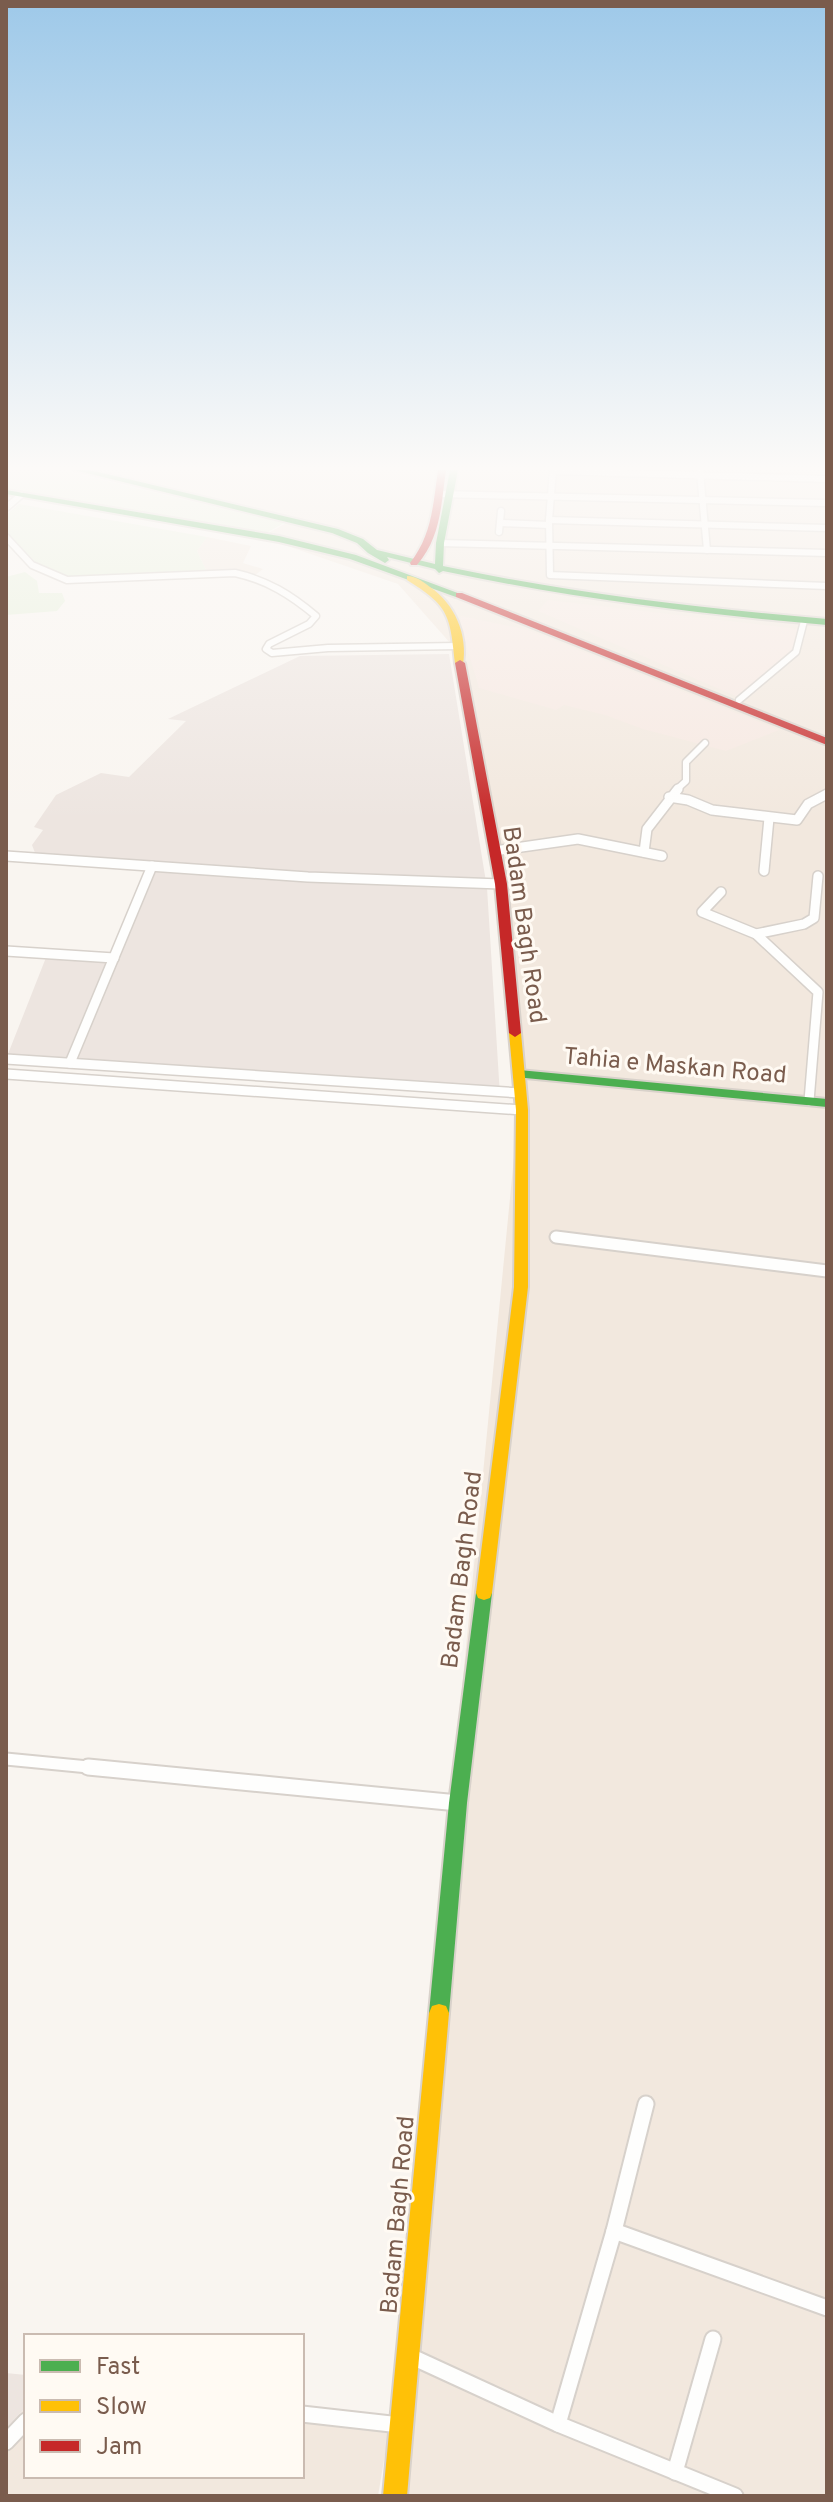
<svg xmlns="http://www.w3.org/2000/svg" width="833" height="2502" font-family="Overpass,sans-serif">
  <style>
    .residential { fill: #f2e8de }
    .commercial { fill: #f6e8e1 }
    .industrial { fill: #ede5e0 }
    .green { fill: #e7f0db }
    .lines { fill: none; stroke-linecap: round; stroke-linejoin: round }
    .street-far3-casing { stroke: #d7d1cb; stroke-width: 9 }
    .street-far2-casing { stroke: #d7d1cb; stroke-width: 12 }
    .street-far1-casing { stroke: #d7d1cb; stroke-width: 15 }
    .street-casing { stroke: #d7d1cb; stroke-width: 19 }
    .fast-casing { stroke: #d9d2cb; stroke-width: 4 }
    .slow-casing { stroke: #d9d2cb; stroke-width: 4 }
    .jam-casing { stroke: #d9d2cb; stroke-width: 4 }
    .street-far3 { stroke: #fefefd; stroke-width: 6 }
    .street-far2 { stroke: #fefefd; stroke-width: 9 }
    .street-far1 { stroke: #fefefd; stroke-width: 11 }
    .street { stroke: #fefefd; stroke-width: 15 }
    .fast { fill: #4caf50; fill-rule: evenodd }
    .slow { fill: #ffc107; fill-rule: evenodd }
    .jam { fill: #c62828; fill-rule: evenodd }
    .labels { text-anchor: middle; dominant-baseline: central; stroke-width: 6; stroke-linejoin: round; paint-order: stroke }
    .street-label { font-size: 24px; fill: #7a5c4d; stroke: #fffaf3 }
  </style>
  <rect width="100%" height="100%" fill="#f9f5f0"/>
  <g class="residential">
    <path d="M81 470H827V2496H402L388 2436 378 2496H6V2428L26 2407V2476H302V2419L389 2433 520 1096 510 963 459 653 398 584 261 537 290 521Z"/>
    <path d="M207 537 251 546 243 563 263 569 254 576 208 574 197 551Z"/>
  </g>
  <g class="commercial">
    <path d="M548 600 798 629 791 653 738 697 538 611Z"/>
    <path d="M461 616 528 630 779 730 726 751 643 729 605 715 564 705 556 710 479 688 460 624Z"/>
  </g>
  <g class="industrial">
    <path d="M449 654 487 888 500 1096 6 1059 47 955 113 958 152 867 37 858 32 845 43 830 34 827 56 795 101 773 129 777 186 721 168 719 300 656Z"/>
    <path d="M6 2373 26 2375V2407L6 2428Z"/>
  </g>
  <g class="green">
    <path d="M6 470H60L284 523 263 535 148 517 6 489Z"/>
    <path d="M19 504 207 537 197 551 208 574 63 581 49 576 6 532V515Z"/>
    <path d="M25 572 37 581 39 593H62L65 601 57 611 6 615V577Z"/>
  </g>
  <g class="lines">
    <g class="street-far3-casing">
      <g id="street-far3">
        <path d="M553 470 549 520 550 575 827 586"/>
        <path d="M553 471 827 479"/>
        <path d="M700 472 707 550"/>
        <path d="M440 494 827 503"/>
        <path d="M6 508 21 495"/>
        <path d="M549 520 827 528"/>
        <path d="M501 523 549 525"/>
        <path d="M499 532 501 511"/>
        <path d="M6 537 32 565 67 580 235 573C267 580 291 595 316 616L309 624 269 644 266 649 272 653 328 648 458 646"/>
        <path d="M440 543 827 553"/>
        <path d="M739 700 796 652 804 621"/>
        <path d="M675 791 686 781V762L705 743"/>
      </g>
    </g>
    <g class="street-far2-casing">
      <g id="street-far2">
        <path d="M669 797 688 800 712 810 797 820 808 804 827 794"/>
        <path d="M494 851 578 839 662 856"/>
        <path d="M644 852 647 829 678 789"/>
        <path d="M6 856 308 877 501 884"/>
        <path d="M764 871 769 818"/>
        <path d="M721 892 702 912 756 934 804 924 814 918 818 876"/>
        <path d="M756 934 818 992 809 1101"/>
        <path d="M6 951 114 958"/>
        <path d="M6 1059 520 1093"/>
        <path d="M70 1063 152 866"/>
        <path d="M6 1074 522 1110"/>
      </g>
    </g>
    <g class="street-far1-casing">
      <g id="street-far1">
        <path d="M556 1237 827 1271"/>
        <path d="M6 1759 109 1769"/>
      </g>
    </g>
    <g class="street-casing">
      <g id="street">
        <path d="M88 1767 458 1803"/>
        <path d="M614 2231 827 2308"/>
        <path d="M410 2356 558 2424 735 2496"/>
        <path d="M302 2414 400 2425"/>
        <path d="M558 2424 614 2231 646 2104"/>
        <path d="M6 2442 26 2421"/>
        <path d="M675 2472 713 2339"/>
      </g>
    </g>
    <g class="fast-casing">
      <g id="fast">
        <path d="M74 470H90L338 529 363 539 377 550 435 564 436 543 450 470H458L444 543 443 566C570 593 698 608 827 619V625C698 614 570 598 443 571L439 573 435 569 387 557 389 560 385 563 368 553 357 543 332 533Z"/>
        <path d="M6 490 279 536 356 555 463 595 456 597 350 559 279 542 6 494Z"/>
        <path d="M519 1070 827 1099V1107L515 1077 513 1074Z"/>
        <path d="M484 1586 490 1588 492 1593 467 1803 449 2013 446 2020 439 2022 432 2020 429 2013 449 1803 476 1593 478 1588Z"/>
      </g>
    </g>
    <g class="slow-casing">
      <g id="slow">
        <path d="M407 576C416 576 422 581 430 587 455 604 468 635 463 665L455 663C450 615 449 606 407 580Z"/>
        <path d="M515 1029 521 1033 528 1110V1287L492 1593 490 1598 484 1600 478 1598 476 1593 514 1287 516 1110 509 1033Z"/>
        <path d="M439 2004 446 2006 449 2013 407 2496H383L429 2013 432 2006Z"/>
      </g>
    </g>
    <g class="jam-casing">
      <g id="jam">
        <path d="M438 470H446C441 505 441 537 417 565H411L410 563C432 535 433 505 438 470Z"/>
        <path d="M456 593H462L827 738V745L456 597Z"/>
        <path d="M460 660 465 663 507 884 521 1033 515 1037 509 1033 495 884 455 663Z"/>
      </g>
    </g>
    <use href="#street-far3" class="street-far3"/>
    <use href="#street-far2" class="street-far2"/>
    <use href="#street-far1" class="street-far1"/>
    <use href="#street" class="street"/>
    <use href="#fast" class="fast"/>
    <use href="#slow" class="slow"/>
    <use href="#jam" class="jam"/>
  </g>
  <linearGradient id="sky" x2="0" y2="1"><stop stop-color="#9ec9e9"/><stop offset="0.57" stop-color="#fcfaf8"/><stop offset="1" stop-color="#fcfaf8" stop-opacity="0"/></linearGradient>
  <rect width="833" height="821" fill="url(#sky)"/>
  <g class="labels">
    <g class="street-label">
      <text transform="translate(523 925) rotate(82)">Badam Bagh Road</text>
      <text transform="translate(675 1067) rotate(5)">Tahia e Maskan Road</text>
      <text transform="translate(463 1570) rotate(-83)">Badam Bagh Road</text>
      <text transform="translate(399 2215) rotate(-85)">Badam Bagh Road</text>
    </g>
  </g>
  <rect width="833" height="2502" fill="none" stroke="#7a5c4d" stroke-width="16"/>
  <rect x="24" y="2334" width="280" height="144" fill="#fffaf3" stroke="#cabbb1" stroke-width="2"/>
  <rect x="40" y="2360" width="40" height="12" fill="#4caf50" stroke="#cabbb1" stroke-width="2"/>
  <text x="96" y="2374" font-size="24" fill="#7a5c4d">Fast</text>
  <rect x="40" y="2400" width="40" height="12" fill="#ffc107" stroke="#cabbb1" stroke-width="2"/>
  <text x="96" y="2414" font-size="24" fill="#7a5c4d">Slow</text>
  <rect x="40" y="2440" width="40" height="12" fill="#c62828" stroke="#cabbb1" stroke-width="2"/>
  <text x="96" y="2454" font-size="24" fill="#7a5c4d">Jam</text>
</svg>
